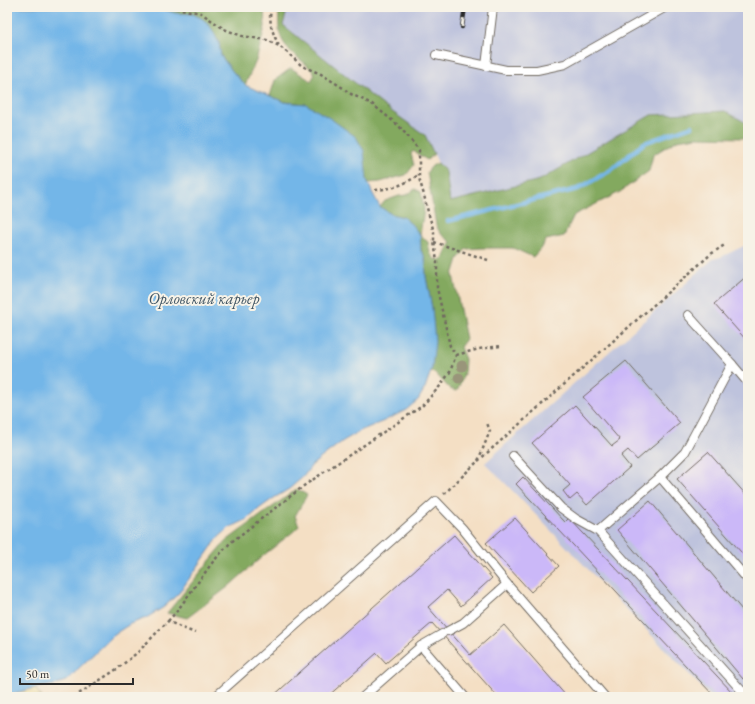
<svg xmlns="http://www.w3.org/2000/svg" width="755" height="704" font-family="'EB Garamond',serif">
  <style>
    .industrial { fill: #bec3dd }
    .forest { fill: #83a95f; stroke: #576a45 }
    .sand { fill: #eeda9e; stroke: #8c8264 }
    .water { fill: #73b6e8; stroke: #4f708a }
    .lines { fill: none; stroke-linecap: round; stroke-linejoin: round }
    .stream { stroke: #73b6e8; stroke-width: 4.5 }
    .building { fill: #cbb8f8 }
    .lane-casing { stroke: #716a61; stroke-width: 10 }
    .path { stroke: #716a61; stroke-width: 2.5; stroke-dasharray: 3 3; stroke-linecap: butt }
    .lane { stroke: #fff; stroke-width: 8 }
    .rail-casing { stroke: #2b2b2b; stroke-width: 4.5 }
    .rail { stroke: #f7f3e8; stroke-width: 3; stroke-dasharray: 9; stroke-linecap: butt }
    .tree { fill: #99957a }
    .labels { text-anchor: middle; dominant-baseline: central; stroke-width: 4; stroke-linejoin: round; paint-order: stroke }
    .water-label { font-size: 16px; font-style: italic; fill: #415564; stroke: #f7f3e8 }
  </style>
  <rect width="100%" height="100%" fill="#f7f3e8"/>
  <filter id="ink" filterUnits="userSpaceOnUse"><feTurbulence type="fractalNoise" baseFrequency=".025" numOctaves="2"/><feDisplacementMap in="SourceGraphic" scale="8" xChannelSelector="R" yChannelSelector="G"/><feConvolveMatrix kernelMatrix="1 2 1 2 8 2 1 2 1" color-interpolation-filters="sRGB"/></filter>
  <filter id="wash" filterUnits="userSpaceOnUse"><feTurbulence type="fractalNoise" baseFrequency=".012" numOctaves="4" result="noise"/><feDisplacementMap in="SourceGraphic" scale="16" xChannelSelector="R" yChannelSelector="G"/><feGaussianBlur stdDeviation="0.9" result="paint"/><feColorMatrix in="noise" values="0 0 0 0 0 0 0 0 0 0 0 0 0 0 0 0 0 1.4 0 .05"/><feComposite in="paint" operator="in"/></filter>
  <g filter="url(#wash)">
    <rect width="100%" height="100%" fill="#f4dfc4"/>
    <g class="industrial">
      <path d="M288 7H748V124L725 111 651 115 540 180 450 202 446 172 438 163 425 135 384 106 283 25Z"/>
      <path d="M748 244V697H711L506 484 485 463 713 259 721 257Z"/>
    </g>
    <g class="forest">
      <path d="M156 7H264L265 27 256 61 245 85 233 72 221 56 219 43 193 14 175 13Z"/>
      <path d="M279 7H288L283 25 384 106 425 135 434 154 427 160 413 151 411 154 414 165 406 175 380 182 368 183 367 180 306 104 284 102 270 96 275 80 291 68 311 81 315 74C310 67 303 62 297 57 277 40 278 31 279 7Z"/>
      <path d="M725 111 748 124V141L743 138 697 137 677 140 653 155 649 171 620 192 574 215 564 236 546 240 541 248 533 257 513 248H482L466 249 458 259 453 275 466 339 460 347 465 359 464 374 457 391 450 389 438 376 431 371 432 368V308L426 277 425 257 421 251 420 243 412 225 403 217 391 214 380 207 385 201 399 196 407 195 415 189 421 192 424 209 420 235 428 242 430 253 434 259 443 260 446 251 451 242 440 233 436 225 427 172 432 166 438 163 446 172 450 202 540 180 651 115Z"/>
      <path d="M297 489 307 495 295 516 299 526 294 531 264 555 228 587 187 618 167 613 226 541Z"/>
    </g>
    <path class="sand" d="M35 688 42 697H7V695Z"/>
    <path class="water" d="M7 7H156L175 13 193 14 203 19 212 29 219 43 221 56 233 72 245 85 284 102 306 104 331 119 356 137 364 151 367 180 372 192 380 207 391 214 403 217 412 225 420 235 421 251 425 257 426 277 432 308 435 341 432 368 425 388 418 400 406 410 384 421 362 430 343 441 327 453 312 465 303 477 289 489 274 498 260 508 248 519 229 528 218 538 179 593 164 607 146 618 130 624 113 635 78 669 68 680 54 685 35 688 7 695Z"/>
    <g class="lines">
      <path class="stream" d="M448 221 578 189 611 170 644 143 692 126"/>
    </g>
    <g id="blocks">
      <g class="building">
        <path d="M748 275V342L714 304Z"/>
        <path d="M626 361 680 423 637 460 628 450 621 456 630 467 587 505 577 494 570 500 563 491 570 485 532 443 575 405 612 446 620 440 583 397Z"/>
        <path d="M708 452 748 497V560L677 479Z"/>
        <path d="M523 477 565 522 569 518 732 692 727 697H715L516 484Z"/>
        <path d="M650 501 748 617V675L743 679 617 530Z"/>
        <path d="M515 518 559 566 531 592 486 543Z"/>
        <path d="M454 535 492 578 461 606 447 590 428 607 470 655 504 625 567 697H498L432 623 386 663 377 653 327 697H272Z"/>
      </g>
    </g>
  </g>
  <g filter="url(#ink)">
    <use href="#blocks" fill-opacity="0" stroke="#716a61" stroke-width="1"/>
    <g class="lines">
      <g class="lane-casing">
        <g id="lane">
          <path d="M436 55 506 70H537L565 64 666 7"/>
          <path d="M486 66 493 7"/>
          <path d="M688 315 732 364 685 452 660 477 748 580"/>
          <path d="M732 364 748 383"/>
          <path d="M513 456 561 508 576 519 598 531 660 477"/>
          <path d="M598 531 741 690 745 692 748 691"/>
          <path d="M448 631 463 623 507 584"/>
          <path d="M442 634 421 646 465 697"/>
          <path d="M215 697 436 501 462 528 507 584 605 697"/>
          <path d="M363 697 421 646"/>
        </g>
      </g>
      <g class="path">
        <path d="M170 7 201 13 224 29 242 36 267 40 279 46"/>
        <path d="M194 7V12"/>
        <path d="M375 190C392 189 404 185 418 175"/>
        <path d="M434 242 488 260"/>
        <path d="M456 355 479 349 501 346"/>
        <path d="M478 461 711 254 726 244"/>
        <path d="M444 494 478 461 490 431 487 423"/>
        <path d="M168 621 177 611 212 563 230 543 305 485 422 406 441 385 450 372 456 355 450 346 437 288V261L434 242V232L428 212 424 195 419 178V150L399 126 372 104 351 94 343 88 321 74 302 66 289 54 279 46 274 35 271 26 270 16 272 7"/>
        <path d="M74 697 117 669 127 661 138 652 168 621 180 627 195 633"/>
      </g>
      <use href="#lane" class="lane"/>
      <g class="rail-casing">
        <path id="rail" d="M462 27 465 7"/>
      </g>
      <use href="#rail" class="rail"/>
    </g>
    <g class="tree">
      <circle cx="462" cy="366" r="5.5"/>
      <circle cx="459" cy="378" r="5.5"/>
    </g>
  </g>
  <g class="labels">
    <g class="water-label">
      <text x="204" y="298">Орловский карьер</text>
    </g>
  </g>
  <rect width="755" height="704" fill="none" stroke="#f7f3e8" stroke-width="24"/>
  <path d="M20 678v6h113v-6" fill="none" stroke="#2b2b2b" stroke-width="2"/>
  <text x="26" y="678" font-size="12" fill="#2b2b2b" stroke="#f7f3e8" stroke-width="3" paint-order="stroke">50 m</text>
</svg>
